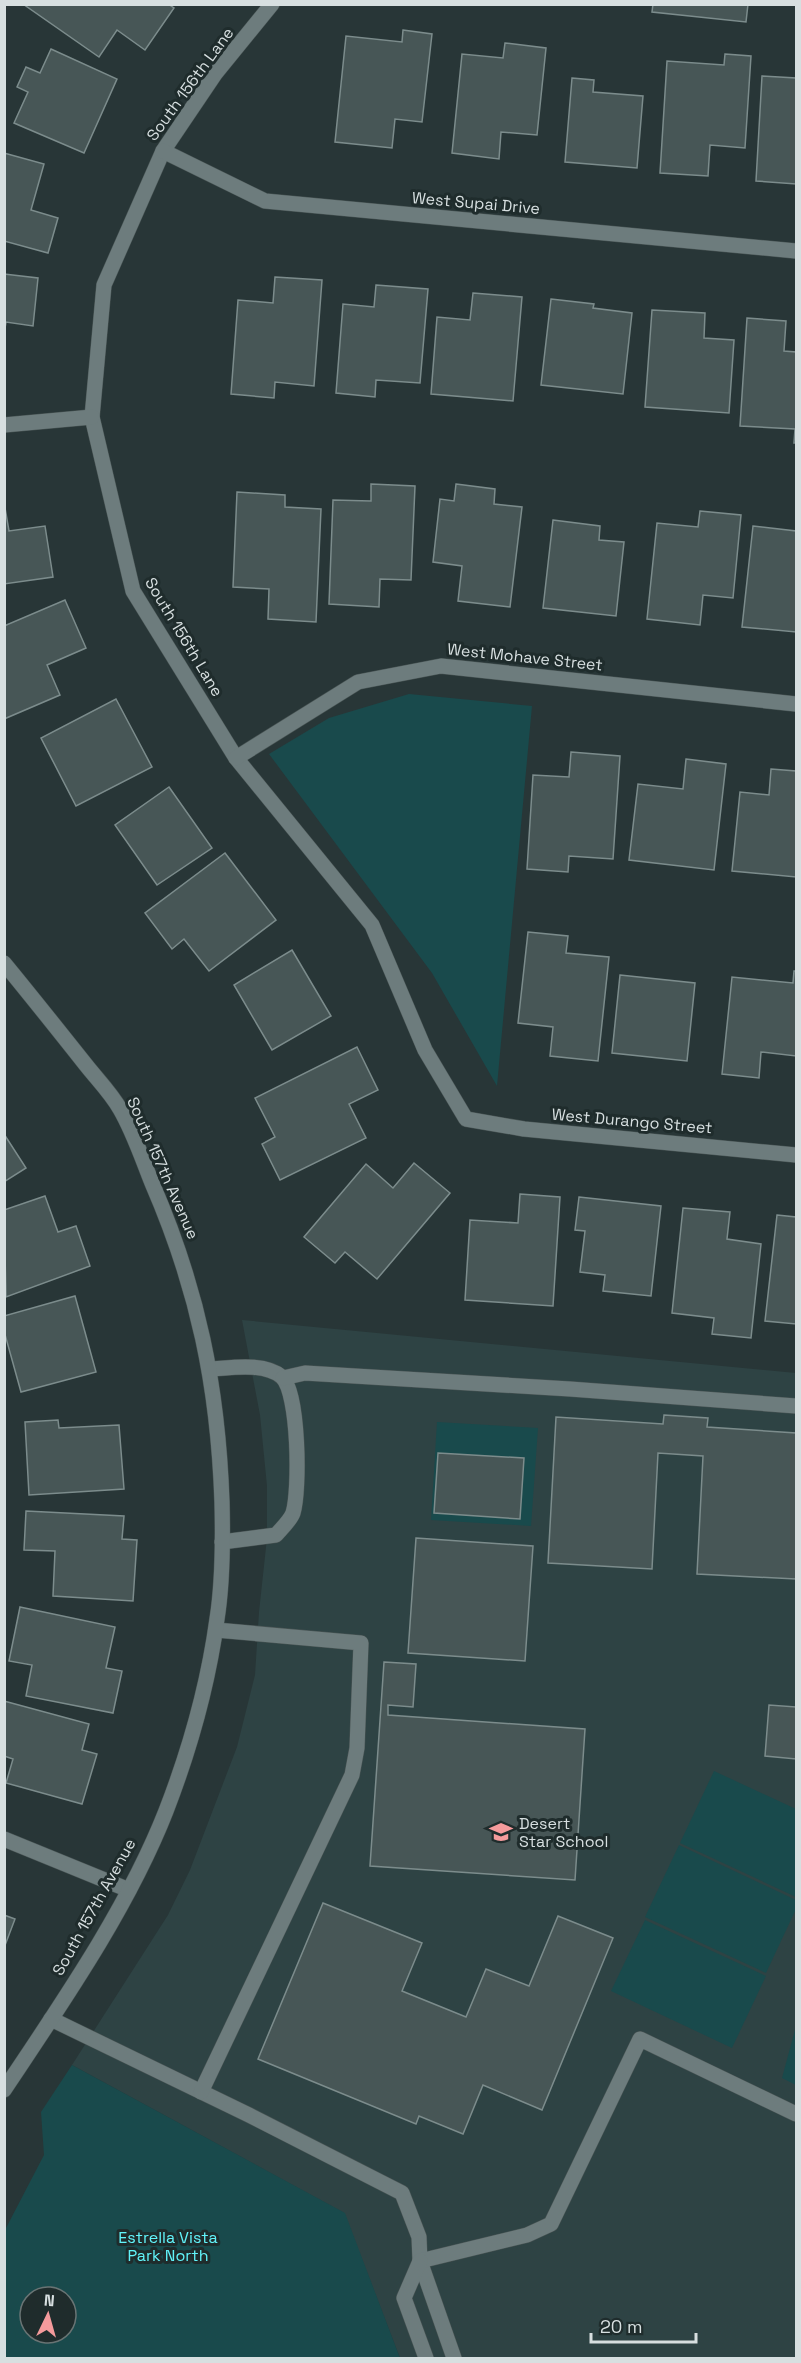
<svg xmlns="http://www.w3.org/2000/svg" width="801" height="2363" font-family="'Space Grotesk',sans-serif">
  <style>
    .built { fill: #2e4344 }
    .green { fill: #194a4c; fill-rule: evenodd }
    .building { fill: #475656; stroke: #7c8c8c; stroke-width: 1.5 }
    .lines { fill: none; stroke-linecap: round; stroke-linejoin: round }
    .service-casing { stroke: #485454; stroke-width: 16 }
    .minor-casing { stroke: #485454; stroke-width: 16 }
    .tertiary-casing { stroke: #485454; stroke-width: 16 }
    .service { stroke: #6d7c7d; stroke-width: 15 }
    .minor { stroke: #6d7c7d; stroke-width: 15 }
    .tertiary { stroke: #6d7c7d; stroke-width: 15 }
    .labels { text-anchor: middle; dominant-baseline: central; stroke-width: 6; stroke-linejoin: round; paint-order: stroke }
    .street-label { font-size: 16px; fill: #d7dfe0; stroke: #1f2c2c }
    .poi-label { font-size: 16px; fill: #d7dfe0; stroke: #1f2c2c; text-anchor: start }
    .park-label { font-size: 16px; fill: #61f4fa; stroke: #1f2c2c }
  </style>
  <rect width="100%" height="100%" fill="#283637"/>
  <path class="built" d="M242 1320 796 1373V2358H400L344 2213 72 2065 168 1915 190 1870 237 1747 255 1675 259 1612 267 1538V1486L260 1415Z"/>
  <g class="green">
    <path d="M409 694 532 706 497 1086 432 973 269 754 329 718Z"/>
    <path d="M437 1422 538 1428 531 1526 431 1520Z"/>
    <path d="M714 1771 796 1809V1897L680 1843Z"/>
    <path d="M679 1845 796 1900V1909L766 1973 645 1917Z"/>
    <path d="M645 1920 766 1976 732 2048 611 1991Z"/>
    <path d="M796 2026V2085L782 2078Z"/>
    <path d="M72 2065 345 2213 400 2358H5V2230L44 2155 41 2112ZM30 2297H66V2333H30Z"/>
  </g>
  <g class="building">
    <path d="M23 4H168L174 8 145 50 117 30 99 57Z"/>
    <path d="M653 4H748L746 22 652 12Z"/>
    <path d="M403 30 432 34 422 122 395 119 392 148 335 142 346 36 402 42Z"/>
    <path d="M505 43 546 48 537 135 501 132 499 159 452 153 462 54 503 58Z"/>
    <path d="M51 49 117 79 84 153 14 123 28 92 17 87 26 67 40 73Z"/>
    <path d="M725 54 751 56 745 148 710 145 708 176 660 173 667 61 724 65Z"/>
    <path d="M762 76 796 78V184L756 181Z"/>
    <path d="M572 78 594 80 593 92 643 96 637 168 565 162Z"/>
    <path d="M4 153 44 164 31 210 58 218 48 253 4 241Z"/>
    <path d="M4 274 38 278 33 326 6 322 4 335Z"/>
    <path d="M275 277 322 280 314 386 275 382 274 398 231 394 238 300 273 303Z"/>
    <path d="M376 285 428 289 420 383 376 380 375 397 336 393 343 304 374 307Z"/>
    <path d="M473 293 522 297 513 401 431 394 437 317 470 320Z"/>
    <path d="M551 299 594 304 593 308 632 313 623 394 541 385Z"/>
    <path d="M652 310 705 313 704 338 734 340 729 413 645 407Z"/>
    <path d="M747 318 786 321 784 351 796 352V443H794L795 429 740 426Z"/>
    <path d="M371 484 415 486 411 580 380 579 379 607 329 604 333 500 371 501Z"/>
    <path d="M456 484 495 489 494 504 522 507 510 607 458 601 462 566 433 562 440 499 454 501Z"/>
    <path d="M237 492 285 495V507L321 509 316 622 268 619 269 589 233 587Z"/>
    <path d="M4 502 9 531 45 526 53 577 4 584Z"/>
    <path d="M700 511 741 515 733 598 703 595 700 625 647 619 657 523 698 527Z"/>
    <path d="M553 520 600 526 599 540 624 542 616 616 543 608Z"/>
    <path d="M753 526 796 531V632L742 627Z"/>
    <path d="M65 600 86 648 47 665 60 695 4 719V626Z"/>
    <path d="M116 699 152 767 76 806 41 738Z"/>
    <path d="M571 752 620 756 613 859 569 856 568 872 527 869 533 775 569 777Z"/>
    <path d="M686 759 726 764 714 870 629 860 638 784 683 789Z"/>
    <path d="M771 769 796 771V877L732 871 740 792 769 795Z"/>
    <path d="M169 787 212 848 157 885 115 825Z"/>
    <path d="M225 853 276 920 209 971 184 939 172 949 145 913Z"/>
    <path d="M528 932 568 936 566 953 609 957 598 1061 550 1056 553 1027 518 1023Z"/>
    <path d="M292 950 331 1016 272 1050 234 985Z"/>
    <path d="M794 971H796V1056L761 1052 759 1078 722 1074 732 977 793 983Z"/>
    <path d="M620 975 695 983 687 1061 612 1053Z"/>
    <path d="M357 1047 378 1090 349 1104 366 1138 280 1180 262 1144 275 1137 255 1098Z"/>
    <path d="M4 1134 26 1168 4 1182Z"/>
    <path d="M414 1163 450 1193 377 1279 345 1252 335 1263 304 1237 366 1164 393 1188Z"/>
    <path d="M520 1194 560 1197 553 1306 465 1300 470 1220 518 1223Z"/>
    <path d="M45 1196 58 1232 76 1226 90 1266 6 1297 4 1210Z"/>
    <path d="M579 1197 661 1206 651 1296 603 1291 605 1275 580 1272 585 1231 575 1230Z"/>
    <path d="M683 1208 730 1212 727 1239 761 1244 751 1338 712 1334 714 1318 672 1313Z"/>
    <path d="M777 1215 796 1217V1324L765 1321Z"/>
    <path d="M75 1296 96 1372 21 1392 4 1331V1316Z"/>
    <path d="M664 1415 708 1418 707 1427 796 1433V1579L697 1574 703 1456 658 1453 652 1569 548 1563 556 1417 663 1424Z"/>
    <path d="M58 1420 59 1428 119 1425 124 1489 29 1495 25 1422Z"/>
    <path d="M438 1453 524 1458 520 1519 434 1513Z"/>
    <path d="M26 1511 124 1516 122 1539 137 1540 133 1601 53 1596 55 1551 24 1550Z"/>
    <path d="M416 1538 533 1546 525 1661 408 1653Z"/>
    <path d="M20 1607 115 1627 106 1668 122 1671 113 1713 26 1696 32 1665 9 1661Z"/>
    <path d="M384 1662 416 1664 413 1707 388 1705V1715L585 1729 575 1880 370 1866Z"/>
    <path d="M796 1700V1759L765 1756 769 1705 796 1707Z"/>
    <path d="M4 1701 89 1724 82 1750 97 1754 82 1804 6 1783 13 1759 4 1756Z"/>
    <path d="M323 1903 422 1943 402 1991 466 2017 486 1969 529 1986 558 1916 613 1938 542 2110 483 2085 463 2134 419 2116 416 2124 258 2059Z"/>
    <path d="M4 1915 15 1919 4 1948Z"/>
  </g>
  <g class="lines">
    <g class="service-casing">
      <g id="service">
        <path d="M210 1369C231 1368 264 1362 282 1377 299 1393 300 1490 293 1513 290 1521 281 1529 276 1535L222 1542"/>
        <path d="M283 1378 305 1373 570 1389 796 1406"/>
        <path d="M51 2019 249 2115 402 2193 419 2237 420 2261 454 2358"/>
        <path d="M201 2092 352 1775 357 1748 361 1643 216 1630"/>
        <path d="M420 2261 527 2235 551 2224 640 2039 796 2114"/>
        <path d="M420 2261 404 2298 426 2358"/>
      </g>
    </g>
    <g class="minor-casing">
      <g id="minor">
        <path d="M272 4 215 74 163 151 104 285 92 417 133 591 236 758 372 925 425 1050 466 1119 524 1129 796 1155"/>
        <path d="M163 151 265 201 796 251"/>
        <path d="M4 425 92 417"/>
        <path d="M236 758 358 682 441 666 796 704"/>
        <path d="M4 1839 129 1890"/>
      </g>
    </g>
    <g class="tertiary-casing">
      <path id="tertiary" d="M4 963C32 997 59 1031 86 1065 97 1079 111 1093 120 1109 133 1131 142 1158 152 1183 198 1289 218 1386 222 1502 223 1541 223 1581 217 1619 208 1685 190 1749 166 1811 128 1908 62 2003 4 2090"/>
    </g>
    <use href="#service" class="service"/>
    <use href="#minor" class="minor"/>
    <use href="#tertiary" class="tertiary"/>
  </g>
  <defs>
    <g id="school-bare" transform="scale(1.8)"><path d="M0-5L7-2L0 1L-7-2ZM-4 1L0 2.5L4 1V4Q0 6-4 4Z" fill="#f59b9c" stroke="#1f2c2c" stroke-width="2.5" paint-order="stroke"/></g>
  </defs>
  <g fill-rule="evenodd">
    <use href="#school-bare" x="501" y="1832"/>
  </g>
  <g class="labels">
    <g class="street-label">
      <text transform="translate(190 84) rotate(-54)">South 156th Lane</text>
      <text transform="translate(476 203) rotate(5)">West Supai Drive</text>
      <text transform="translate(184 637) rotate(59)">South 156th Lane</text>
      <text transform="translate(525 657) rotate(6)">West Mohave Street</text>
      <text transform="translate(632 1121) rotate(5)">West Durango Street</text>
      <text transform="translate(163 1168) rotate(66)">South 157th Avenue</text>
      <text transform="translate(94 1907) rotate(-61)">South 157th Avenue</text>
    </g>
    <g class="poi-label">
      <text x="519" y="1823">Desert<tspan x="519" dy="18">Star School</tspan></text>
    </g>
    <g class="park-label">
      <text x="168" y="2237">Estrella Vista<tspan x="168" dy="18">Park North</tspan></text>
    </g>
  </g>
  <rect width="801" height="2363" fill="none" stroke="#d7dfe0" stroke-width="12"/>
  <g transform="translate(48 2315) rotate(5)"><circle r="28" fill="#1f2c2c" stroke="#697474" stroke-width="1.5"/>
  <path d="M0-4.5L10 22L0 15L-10 22Z" fill="#f59b9c"/>
  <text y="-9" font-size="16" font-weight="bold" text-anchor="middle" fill="#d7dfe0">N</text>
  </g>
  <path d="M591 2333v9h105v-9" fill="none" stroke="#d7dfe0" stroke-width="3"/>
  <text x="600" y="2333" font-size="18" fill="#d7dfe0" stroke="#1f2c2c" stroke-width="4.5" paint-order="stroke">20 m</text>
</svg>
